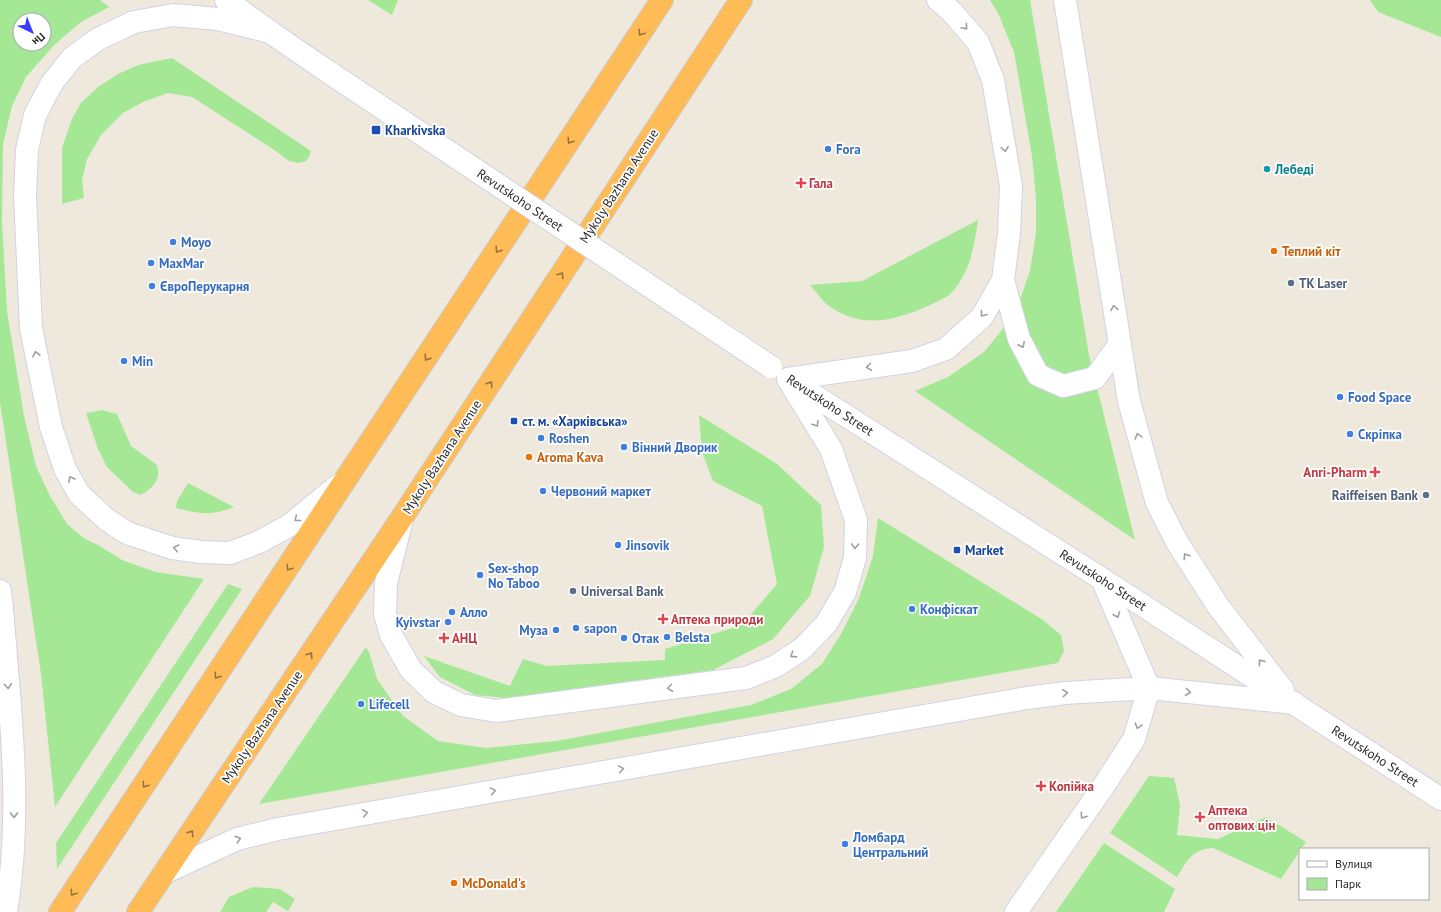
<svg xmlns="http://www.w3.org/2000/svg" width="1441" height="912" font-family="'PT Sans',sans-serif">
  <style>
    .green { fill: #a4e896; fill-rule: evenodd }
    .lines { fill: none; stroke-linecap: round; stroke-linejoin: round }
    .secondary-casing { stroke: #d1d2e5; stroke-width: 24 }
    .highway-casing { stroke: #ccc; stroke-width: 24 }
    .secondary { stroke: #fff; stroke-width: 22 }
    .highway { stroke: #ffbb56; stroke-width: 22 }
    .secondary-bridge-casing { stroke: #d1d2e5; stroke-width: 24; stroke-linecap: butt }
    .secondary-bridge { stroke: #fff; stroke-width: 22 }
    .oneway { stroke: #a0a0a0 }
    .oneway2 { stroke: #957340 }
    .transit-dot { fill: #1a4fb4; stroke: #fff; stroke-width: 1.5 }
    .shop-dot { fill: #3f7fe0; stroke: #fff; stroke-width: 1.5 }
    .culture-dot { fill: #0f9aa8; stroke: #fff; stroke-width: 1.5 }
    .health-dot { fill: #e0444e; stroke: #fff; stroke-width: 1.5 }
    .food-dot { fill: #e8710a; stroke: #fff; stroke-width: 1.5 }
    .service-dot { fill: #5c6f8a; stroke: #fff; stroke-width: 1.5 }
    .labels { text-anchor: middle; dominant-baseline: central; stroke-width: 3.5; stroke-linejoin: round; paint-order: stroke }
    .transit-label { font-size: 13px; font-weight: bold; fill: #164399; stroke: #fff; text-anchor: start }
    .shop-label { font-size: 13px; font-weight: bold; fill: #366cbe; stroke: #fff; text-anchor: start }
    .culture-label { font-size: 13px; font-weight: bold; fill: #0d838f; stroke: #fff; text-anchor: start }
    .health-label { font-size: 13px; font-weight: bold; fill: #be3a42; stroke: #fff; text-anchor: start }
    .street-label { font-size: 13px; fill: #2b2b2b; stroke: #fff }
    .food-label { font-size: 13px; font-weight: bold; fill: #c56008; stroke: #fff; text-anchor: start }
    .service-label { font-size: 13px; font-weight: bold; fill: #4e5e75; stroke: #fff; text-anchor: start }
  </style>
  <rect width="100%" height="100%" fill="#eee9dc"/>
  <g class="green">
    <path d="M0 0H100L109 7 81 22 55 44 26 77 12 106 3 144 2 222 7 311 24 416 36 466 50 496 67 524 85 539 98 545 122 560 156 572 204 579 55 807 41 674 0 402ZM20 20H44V44H20Z"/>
    <path d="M368 0H398L392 15Z"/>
    <path d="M990 0H1030L1089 355 1135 540 915 391 948 377 984 352 1015 314 1030 271 1036 232V198L1032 156 1014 52 998 13Z"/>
    <path d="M1370 0H1441V37L1378 12Z"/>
    <path d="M172 58 311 151 309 157 306 161 298 163 289 161 276 151 192 97 168 93 143 102 123 113 101 135 87 159 82 180 84 198 62 204V148L72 119 81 103 98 87 118 74 138 65Z"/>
    <path d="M978 220C974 246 971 270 953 291 948 298 929 305 921 309 889 322 858 328 828 305 821 300 816 291 810 285L862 281Z"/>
    <path d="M102 410 117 414 131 446 157 465C157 468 159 472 158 475 157 484 148 491 141 495L133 492 107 467 98 449 86 413Z"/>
    <path d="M699 415 777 464 821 505 824 547 810 596 773 639 713 670 506 698 475 695 440 677 424 656 510 686 523 659 547 666 665 660V649L742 625 777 584 762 506 713 481 702 452Z"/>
    <path d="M188 483 234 507C212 516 199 514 176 508L177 501Z"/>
    <path d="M878 518 1043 620 1061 635 1064 651 1058 663 259 804 366 647 369 652 377 679 403 716 438 741 486 748 556 741 751 705 791 689 822 664 841 634 859 598 873 556Z"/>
    <path d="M228 584 242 589 57 869 56 843Z"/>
    <path d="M1149 776 1174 778 1180 805 1177 835 1218 839 1266 817 1306 842 1281 879 1213 848C1192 849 1187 861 1177 877L1110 833Z"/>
    <path d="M1104 843 1175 889 1164 912H1056Z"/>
    <path d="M253 887 280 889 295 899 288 911 273 902 266 912H220L229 897Z"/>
  </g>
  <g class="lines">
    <g class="secondary-casing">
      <g id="secondary">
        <path d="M226 0 270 32 324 69"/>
        <path d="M1065 0 1129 401 1157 503 1177 542 1218 606 1283 690"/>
        <path d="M270 32 218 19 173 15 134 22 98 39 72 58 52 83 35 115 27 150 25 196 31 328 51 427 65 469 79 494 106 519 127 533 172 548 201 552 230 553 259 542 290 525 340 484"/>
        <path d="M1003 280 1019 339 1038 375 1063 386 1095 378 1119 345"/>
        <path d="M788 379 912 361 946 349 982 317 1003 280 1009 233 1011 186 993 80 978 42 952 12 938 0"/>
        <path d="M793 382 1102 579 1441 799"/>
        <path d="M402 519 386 583 385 614 391 635 411 670 434 692 461 705 496 711 746 678 776 666 802 649 826 624 845 592 855 558 856 520 831 449 788 379"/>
        <path d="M0 591 2 609C10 709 23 812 6 912"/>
        <path d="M164 873 237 839 278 829 1027 698 1065 693 1149 688 1294 703"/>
        <path d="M1016 912 1105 784 1134 739 1149 688 1102 579"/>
      </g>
    </g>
    <g class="highway-casing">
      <g id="highway">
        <path d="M60 912 662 0"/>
        <path d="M138 912 403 516 741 0"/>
      </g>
    </g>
    <use href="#secondary" class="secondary"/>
    <use href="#highway" class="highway"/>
    <g class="secondary-bridge-casing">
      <path id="secondary-bridge" d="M324 69 771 367"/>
    </g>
    <use href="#secondary-bridge" class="secondary-bridge"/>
  </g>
  <defs><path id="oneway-chevron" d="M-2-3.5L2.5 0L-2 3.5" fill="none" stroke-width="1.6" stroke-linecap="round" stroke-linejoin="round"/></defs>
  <g class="oneway">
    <use href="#oneway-chevron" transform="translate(965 27) rotate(49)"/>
    <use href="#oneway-chevron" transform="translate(1005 149) rotate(81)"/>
    <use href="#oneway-chevron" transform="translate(1114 308) rotate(-99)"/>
    <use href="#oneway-chevron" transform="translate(983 314) rotate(126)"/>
    <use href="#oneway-chevron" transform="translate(1022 345) rotate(63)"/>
    <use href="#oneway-chevron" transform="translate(36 354) rotate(-102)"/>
    <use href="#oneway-chevron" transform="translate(869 367) rotate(172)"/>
    <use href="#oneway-chevron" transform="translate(816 424) rotate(58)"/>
    <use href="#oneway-chevron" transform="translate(1138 436) rotate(-106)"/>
    <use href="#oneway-chevron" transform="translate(71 479) rotate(-120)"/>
    <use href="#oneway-chevron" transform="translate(297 519) rotate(141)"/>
    <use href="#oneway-chevron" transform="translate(855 546) rotate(92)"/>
    <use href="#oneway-chevron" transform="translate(176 548) rotate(-169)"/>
    <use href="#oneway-chevron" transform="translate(1186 556) rotate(-123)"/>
    <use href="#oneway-chevron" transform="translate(1117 615) rotate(67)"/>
    <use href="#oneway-chevron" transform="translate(793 655) rotate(147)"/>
    <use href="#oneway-chevron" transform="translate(1261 662) rotate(-128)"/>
    <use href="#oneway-chevron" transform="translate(8 686) rotate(86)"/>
    <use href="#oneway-chevron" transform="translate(670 688) rotate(173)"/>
    <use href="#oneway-chevron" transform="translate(1188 692) rotate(6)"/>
    <use href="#oneway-chevron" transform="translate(1065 693) rotate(-5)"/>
    <use href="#oneway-chevron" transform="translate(1138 726) rotate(107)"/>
    <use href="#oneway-chevron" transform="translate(621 769) rotate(-10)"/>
    <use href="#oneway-chevron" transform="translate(493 791) rotate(-10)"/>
    <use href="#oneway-chevron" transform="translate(365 813) rotate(-10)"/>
    <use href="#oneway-chevron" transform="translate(14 815) rotate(89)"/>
    <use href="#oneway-chevron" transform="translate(1083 816) rotate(125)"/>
    <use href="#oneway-chevron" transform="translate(238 839) rotate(-18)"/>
  </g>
  <g class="oneway2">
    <use href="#oneway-chevron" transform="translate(641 33) rotate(123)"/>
    <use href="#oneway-chevron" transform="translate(570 141) rotate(123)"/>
    <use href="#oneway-chevron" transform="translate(498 250) rotate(123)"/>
    <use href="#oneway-chevron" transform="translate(561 275) rotate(-57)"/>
    <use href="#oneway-chevron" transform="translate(427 358) rotate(123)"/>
    <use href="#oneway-chevron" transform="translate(490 384) rotate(-57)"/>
    <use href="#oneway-chevron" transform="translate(289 568) rotate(124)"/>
    <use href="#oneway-chevron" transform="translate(310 655) rotate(-56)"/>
    <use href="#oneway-chevron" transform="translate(217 676) rotate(124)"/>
    <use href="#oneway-chevron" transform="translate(145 785) rotate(124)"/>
    <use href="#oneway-chevron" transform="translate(191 833) rotate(-56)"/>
    <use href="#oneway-chevron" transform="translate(73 893) rotate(124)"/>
  </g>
  <g class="transit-dot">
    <rect x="371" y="125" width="10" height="10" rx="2"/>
    <rect x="510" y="417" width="8" height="8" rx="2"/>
    <rect x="953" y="546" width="8" height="8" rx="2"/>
  </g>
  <g class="shop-dot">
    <circle cx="828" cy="149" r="4"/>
    <circle cx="173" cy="242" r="4"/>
    <circle cx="151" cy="263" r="4"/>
    <circle cx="152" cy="286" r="4"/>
    <circle cx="124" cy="361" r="4"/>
    <circle cx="1340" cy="397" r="4"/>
    <circle cx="1350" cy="434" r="4"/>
    <circle cx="541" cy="438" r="4"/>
    <circle cx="624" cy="447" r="4"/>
    <circle cx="543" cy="491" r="4"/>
    <circle cx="618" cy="545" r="4"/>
    <circle cx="480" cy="575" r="4"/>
    <circle cx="912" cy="609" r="4"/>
    <circle cx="452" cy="612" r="4"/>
    <circle cx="448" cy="622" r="4"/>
    <circle cx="576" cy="628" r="4"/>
    <circle cx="556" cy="630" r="4"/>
    <circle cx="667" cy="637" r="4"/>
    <circle cx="624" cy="638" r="4"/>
    <circle cx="361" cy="704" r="4"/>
    <circle cx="845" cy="844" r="4"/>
  </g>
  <circle class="culture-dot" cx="1267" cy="169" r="4"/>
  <g class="health-dot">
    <path d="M799 177h4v4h4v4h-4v4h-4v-4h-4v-4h4z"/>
    <path d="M1373 466h4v4h4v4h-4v4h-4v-4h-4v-4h4z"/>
    <path d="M661 613h4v4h4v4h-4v4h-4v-4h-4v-4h4z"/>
    <path d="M442 632h4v4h4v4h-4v4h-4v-4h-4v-4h4z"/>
    <path d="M1039 780h4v4h4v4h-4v4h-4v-4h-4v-4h4z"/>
    <path d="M1198 811h4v4h4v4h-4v4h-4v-4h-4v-4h4z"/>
  </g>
  <g class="food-dot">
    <circle cx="1274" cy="251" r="4"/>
    <circle cx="529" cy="457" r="4"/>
    <circle cx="454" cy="883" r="4"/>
  </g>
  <g class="service-dot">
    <circle cx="1291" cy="283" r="4"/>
    <circle cx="1426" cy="495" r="4"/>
    <circle cx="573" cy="591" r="4"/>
  </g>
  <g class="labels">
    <g class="transit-label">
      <text x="385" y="130">Kharkivska</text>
      <text x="522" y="421">ст. м. «Харківська»</text>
      <text x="965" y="550">Market</text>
    </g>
    <g class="shop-label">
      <text x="836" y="149">Fora</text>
      <text x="181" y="242">Moyo</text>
      <text x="159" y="263">MaxMar</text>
      <text x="160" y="286">ЄвроПерукарня</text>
      <text x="132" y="361">Min</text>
      <text x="1348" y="397">Food Space</text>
      <text x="1358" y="434">Скріпка</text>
      <text x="549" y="438">Roshen</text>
      <text x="632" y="447">Вінний Дворик</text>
      <text x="551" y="491">Червоний маркет</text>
      <text x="626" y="545">Jinsovik</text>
      <text x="488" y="568">Sex-shop<tspan x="488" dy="15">No Taboo</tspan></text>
      <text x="920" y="609">Конфіскат</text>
      <text x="460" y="612">Алло</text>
      <text x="440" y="622" text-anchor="end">Kyivstar</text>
      <text x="584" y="628">sapon</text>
      <text x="548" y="630" text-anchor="end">Муза</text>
      <text x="675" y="637">Belsta</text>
      <text x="632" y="638">Отак</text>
      <text x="369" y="704">Lifecell</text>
      <text x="853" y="837">Ломбард<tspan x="853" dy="15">Центральний</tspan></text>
    </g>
    <g class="culture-label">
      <text x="1275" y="169">Лебеді</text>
    </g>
    <g class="health-label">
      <text x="809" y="183">Гала</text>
      <text x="1367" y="472" text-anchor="end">Anri-Pharm</text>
      <text x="671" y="619">Аптека природи</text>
      <text x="452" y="638">АНЦ</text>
      <text x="1049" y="786">Копійка</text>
      <text x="1208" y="810">Аптека<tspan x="1208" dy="15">оптових цін</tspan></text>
    </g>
    <g class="street-label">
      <text transform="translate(619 186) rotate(-57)">Mykoly Bazhana Avenue</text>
      <text transform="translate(520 200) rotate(34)">Revutskoho Street</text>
      <text transform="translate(830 405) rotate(33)">Revutskoho Street</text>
      <text transform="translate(442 457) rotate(-57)">Mykoly Bazhana Avenue</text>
      <text transform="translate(1103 580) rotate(33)">Revutskoho Street</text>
      <text transform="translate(262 727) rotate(-56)">Mykoly Bazhana Avenue</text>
      <text transform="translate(1375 756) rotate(33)">Revutskoho Street</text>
    </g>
    <g class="food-label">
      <text x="1282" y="251">Теплий кіт</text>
      <text x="537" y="457">Aroma Kava</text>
      <text x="462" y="883">McDonald's</text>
    </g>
    <g class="service-label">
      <text x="1299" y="283">TK Laser</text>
      <text x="1418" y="495" text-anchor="end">Raiffeisen Bank</text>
      <text x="581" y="591">Universal Bank</text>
    </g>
  </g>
  <rect x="1299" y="848" width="130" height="52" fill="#ffffff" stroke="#aaaaaa"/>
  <rect x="1307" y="861" width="20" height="6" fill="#ffffff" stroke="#aaaaaa"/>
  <text x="1335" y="868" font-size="12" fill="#2b2b2b">Вулиця</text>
  <rect x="1307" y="878" width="20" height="12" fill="#a4e896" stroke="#aaaaaa"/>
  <text x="1335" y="888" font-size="12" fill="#2b2b2b">Парк</text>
  <g transform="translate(32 32) rotate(137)"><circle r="19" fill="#ffffff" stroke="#aaaaaa"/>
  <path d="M0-3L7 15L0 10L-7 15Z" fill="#383cff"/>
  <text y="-6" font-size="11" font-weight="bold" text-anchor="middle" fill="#2b2b2b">Пн</text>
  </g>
</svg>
